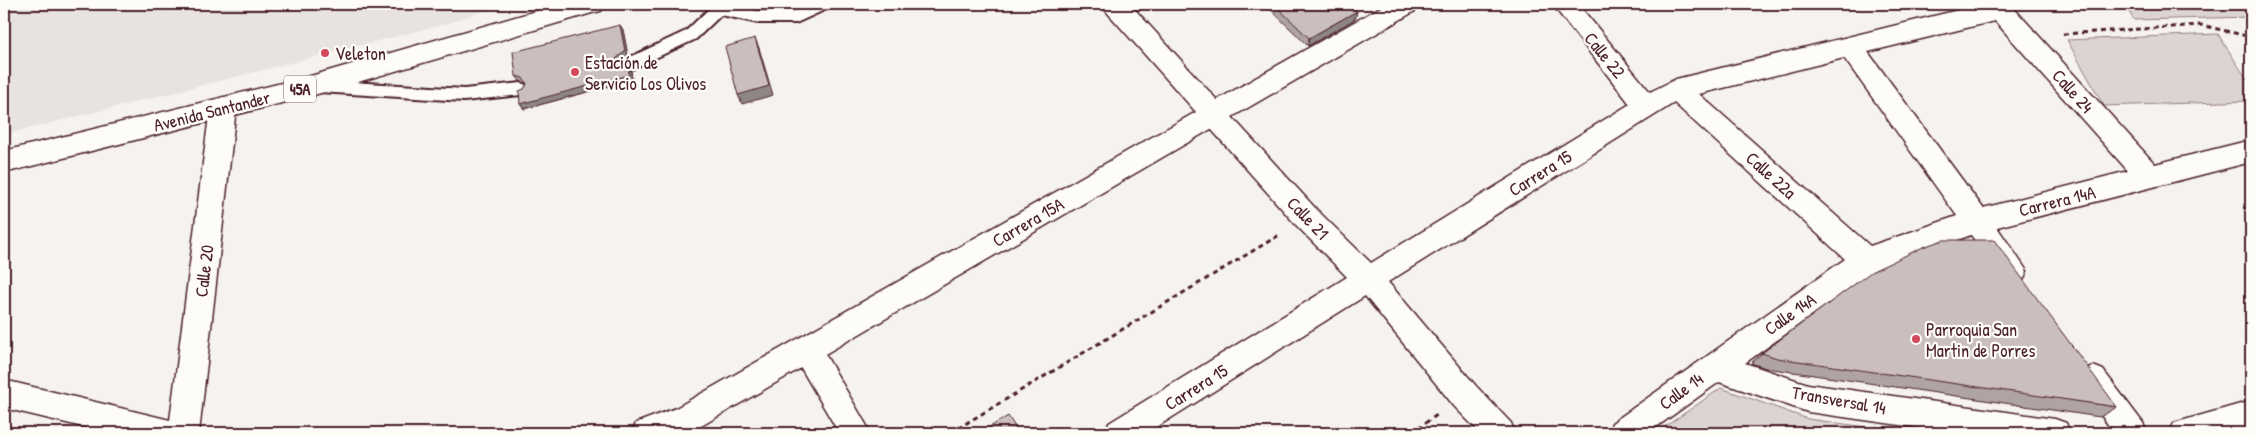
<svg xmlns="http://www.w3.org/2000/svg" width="2255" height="437" font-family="'Patrick Hand',sans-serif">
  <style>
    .built { fill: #e9e3e0 }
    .green { fill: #dcd4d2; stroke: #937a7e }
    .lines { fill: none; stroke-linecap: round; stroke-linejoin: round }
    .lane-casing { stroke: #4a1f2b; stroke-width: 4 }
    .street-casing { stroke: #4a1f2b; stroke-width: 3 }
    .highway-casing { stroke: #4a1f2b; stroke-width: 3 }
    .path { stroke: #4a1f2b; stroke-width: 3; stroke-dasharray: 5 4; stroke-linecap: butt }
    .lane { fill: #fdfcf7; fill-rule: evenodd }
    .street { fill: #fdfcf7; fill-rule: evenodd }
    .highway { fill: #fdfcf7; fill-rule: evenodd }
    .wall { fill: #afa4a3; stroke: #4a1f2b }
    .shaded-wall { fill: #8e8685; stroke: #4a1f2b }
    .building { fill: #cbbfbe; stroke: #4a1f2b }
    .poi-dot { fill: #d1495b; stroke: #fdfcf7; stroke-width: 2 }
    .labels { text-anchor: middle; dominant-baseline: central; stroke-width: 4.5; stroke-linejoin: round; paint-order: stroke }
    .shield { fill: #fdfcf7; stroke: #806168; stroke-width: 1 }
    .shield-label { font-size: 16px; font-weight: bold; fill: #4a1f2b }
    .poi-label { font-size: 18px; fill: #4a1f2b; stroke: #fdfcf7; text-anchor: start }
    .street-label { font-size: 18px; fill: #4a1f2b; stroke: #fdfcf7 }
  </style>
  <rect width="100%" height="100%" fill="#f6f3ef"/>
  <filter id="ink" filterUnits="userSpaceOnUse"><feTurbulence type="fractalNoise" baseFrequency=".02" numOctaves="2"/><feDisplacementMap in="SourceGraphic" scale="10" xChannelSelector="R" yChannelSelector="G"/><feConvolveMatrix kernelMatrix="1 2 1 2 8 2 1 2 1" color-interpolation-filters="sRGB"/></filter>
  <g filter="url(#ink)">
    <path class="built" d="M4 4H502L450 23 4 135Z"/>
    <g class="green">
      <path d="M2124 4H2251V17L2134 20Z"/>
      <path d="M2218 34 2251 86V101L2104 106 2067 40Z"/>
      <path d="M1721 388 1808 419 1910 433H1656Z"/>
    </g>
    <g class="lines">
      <g class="lane-casing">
        <g id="lane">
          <path d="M714 4H730L729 6 758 11H794L811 4H831L829 8 796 23H758L721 15 696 39 634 68 629 70 624 68 621 64 624 60 686 31Z"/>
          <path d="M319 80 464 89 521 83 526 85 529 89 526 93 521 95 464 101 319 92 314 90 311 86 314 82Z"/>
        </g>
      </g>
      <g class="street-casing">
        <g id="street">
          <path d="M1103 4H1130L1217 100 1386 4H1418L1415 11 1232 117 1317 210 1371 263 1630 104 1552 4H1578L1650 92 1676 79 1983 4H2010L2155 164 2251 140V162L1997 227 2027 271 2023 280 2013 283 2003 280 1971 235 1876 269 1745 363 1808 384 2055 419 2066 423 2070 433H1956L1808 412 1719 382 1648 433H1608L1612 423 1845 259 1674 103 1388 282 1476 386 1511 423 1515 433H1480L1454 406 1365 296 1147 433H1105L1109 423 1347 277 1297 226 1211 129 825 354 871 433H839L801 368 696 429 685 433H632L636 423 676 408 1196 112 1106 11ZM1995 21 2128 171 1983 208 1868 52ZM1844 58 1957 216 1870 246 1699 94Z"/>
          <path d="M223 97 232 101 236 108 199 433H108L4 408V380L170 420 210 108 214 101Z"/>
          <path d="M2093 366 2103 370 2143 423 2147 433H2114L2083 390 2078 380 2083 370Z"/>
          <path d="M2251 401V429L2236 433H2170L2174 423Z"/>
        </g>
      </g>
      <g class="highway-casing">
        <path id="highway" d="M560 4H604L601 11 592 13 314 95 4 173V151L314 75Z"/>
      </g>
      <g class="path">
        <path d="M2063 34 2201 25 2251 37"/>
        <path d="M950 433 1281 234"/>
        <path d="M1410 433 1437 415"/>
      </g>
      <use href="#lane" class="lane"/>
      <use href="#street" class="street"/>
      <use href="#highway" class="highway"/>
    </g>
    <g class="wall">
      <path d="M1266 4H1349L1357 11 1355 19 1308 46 1266 5Z"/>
      <path d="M620 25 623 30 628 56 620 64V65L628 66 631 71 632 80 524 109 520 104 524 89 527 84 520 81 516 76Z"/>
      <path d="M1762 353 2117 407 2100 417 1766 368 1751 363Z"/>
    </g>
    <g class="shaded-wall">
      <path d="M1357 11 1355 19 1308 46 1309 38Z"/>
      <path d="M620 25 623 30 628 56 619 64 616 59Z"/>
      <path d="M755 38 759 48 773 95 742 104 738 95Z"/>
      <path d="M628 66 631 71 632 80 524 109 520 104Z"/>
    </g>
    <g class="building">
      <path d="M1274 4H1349L1357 11 1309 38Z"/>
      <path d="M620 25 625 51 616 59 620 65 628 66 629 75 520 104 519 91 524 89 527 84 523 78 516 76 513 52Z"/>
      <path d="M755 38 769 86 738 95 725 47Z"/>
      <path d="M1943 240H1994L2117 407 1777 358 1762 353 1871 272 1923 247Z"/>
      <path d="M1008 416 1019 433H980Z"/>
    </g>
  </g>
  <g class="poi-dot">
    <circle cx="325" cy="53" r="5"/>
    <circle cx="575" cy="72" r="5"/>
    <circle cx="1916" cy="339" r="5"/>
  </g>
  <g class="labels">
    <rect class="shield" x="284" y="75.5" width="32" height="27" rx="4"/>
    <g class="shield-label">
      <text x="300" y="89">45A</text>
    </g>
    <g class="poi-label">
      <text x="335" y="53">Veleton</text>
      <text x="585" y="62">Estación de<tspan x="585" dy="21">Servicio Los Olivos</tspan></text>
      <text x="1926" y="329">Parroquia San<tspan x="1926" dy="21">Martin de Porres</tspan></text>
    </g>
    <g class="street-label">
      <text transform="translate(1605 55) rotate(51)">Calle 22</text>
      <text transform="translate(2073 91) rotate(48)">Calle 24</text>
      <text transform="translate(212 111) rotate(-14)">Avenida Santander</text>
      <text transform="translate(1540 173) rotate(-32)">Carrera 15</text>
      <text transform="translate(1771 175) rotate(42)">Calle 22a</text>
      <text transform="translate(2057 201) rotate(-14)">Carrera 14A</text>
      <text transform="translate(1308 218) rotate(46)">Calle 21</text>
      <text transform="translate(1028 222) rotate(-30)">Carrera 15A</text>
      <text transform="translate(204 271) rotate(-83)">Calle 20</text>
      <text transform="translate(1790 314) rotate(-35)">Calle 14A</text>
      <text transform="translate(1196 387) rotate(-32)">Carrera 15</text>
      <text transform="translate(1681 391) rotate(-36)">Calle 14</text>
      <text transform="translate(1839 400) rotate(10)">Transversal 14</text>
    </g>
  </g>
  <rect width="2255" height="437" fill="none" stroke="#fdfcf7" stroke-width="20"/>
  <rect x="10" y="10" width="2235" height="417" fill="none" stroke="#4a1f2b" stroke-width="2" filter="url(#ink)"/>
</svg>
